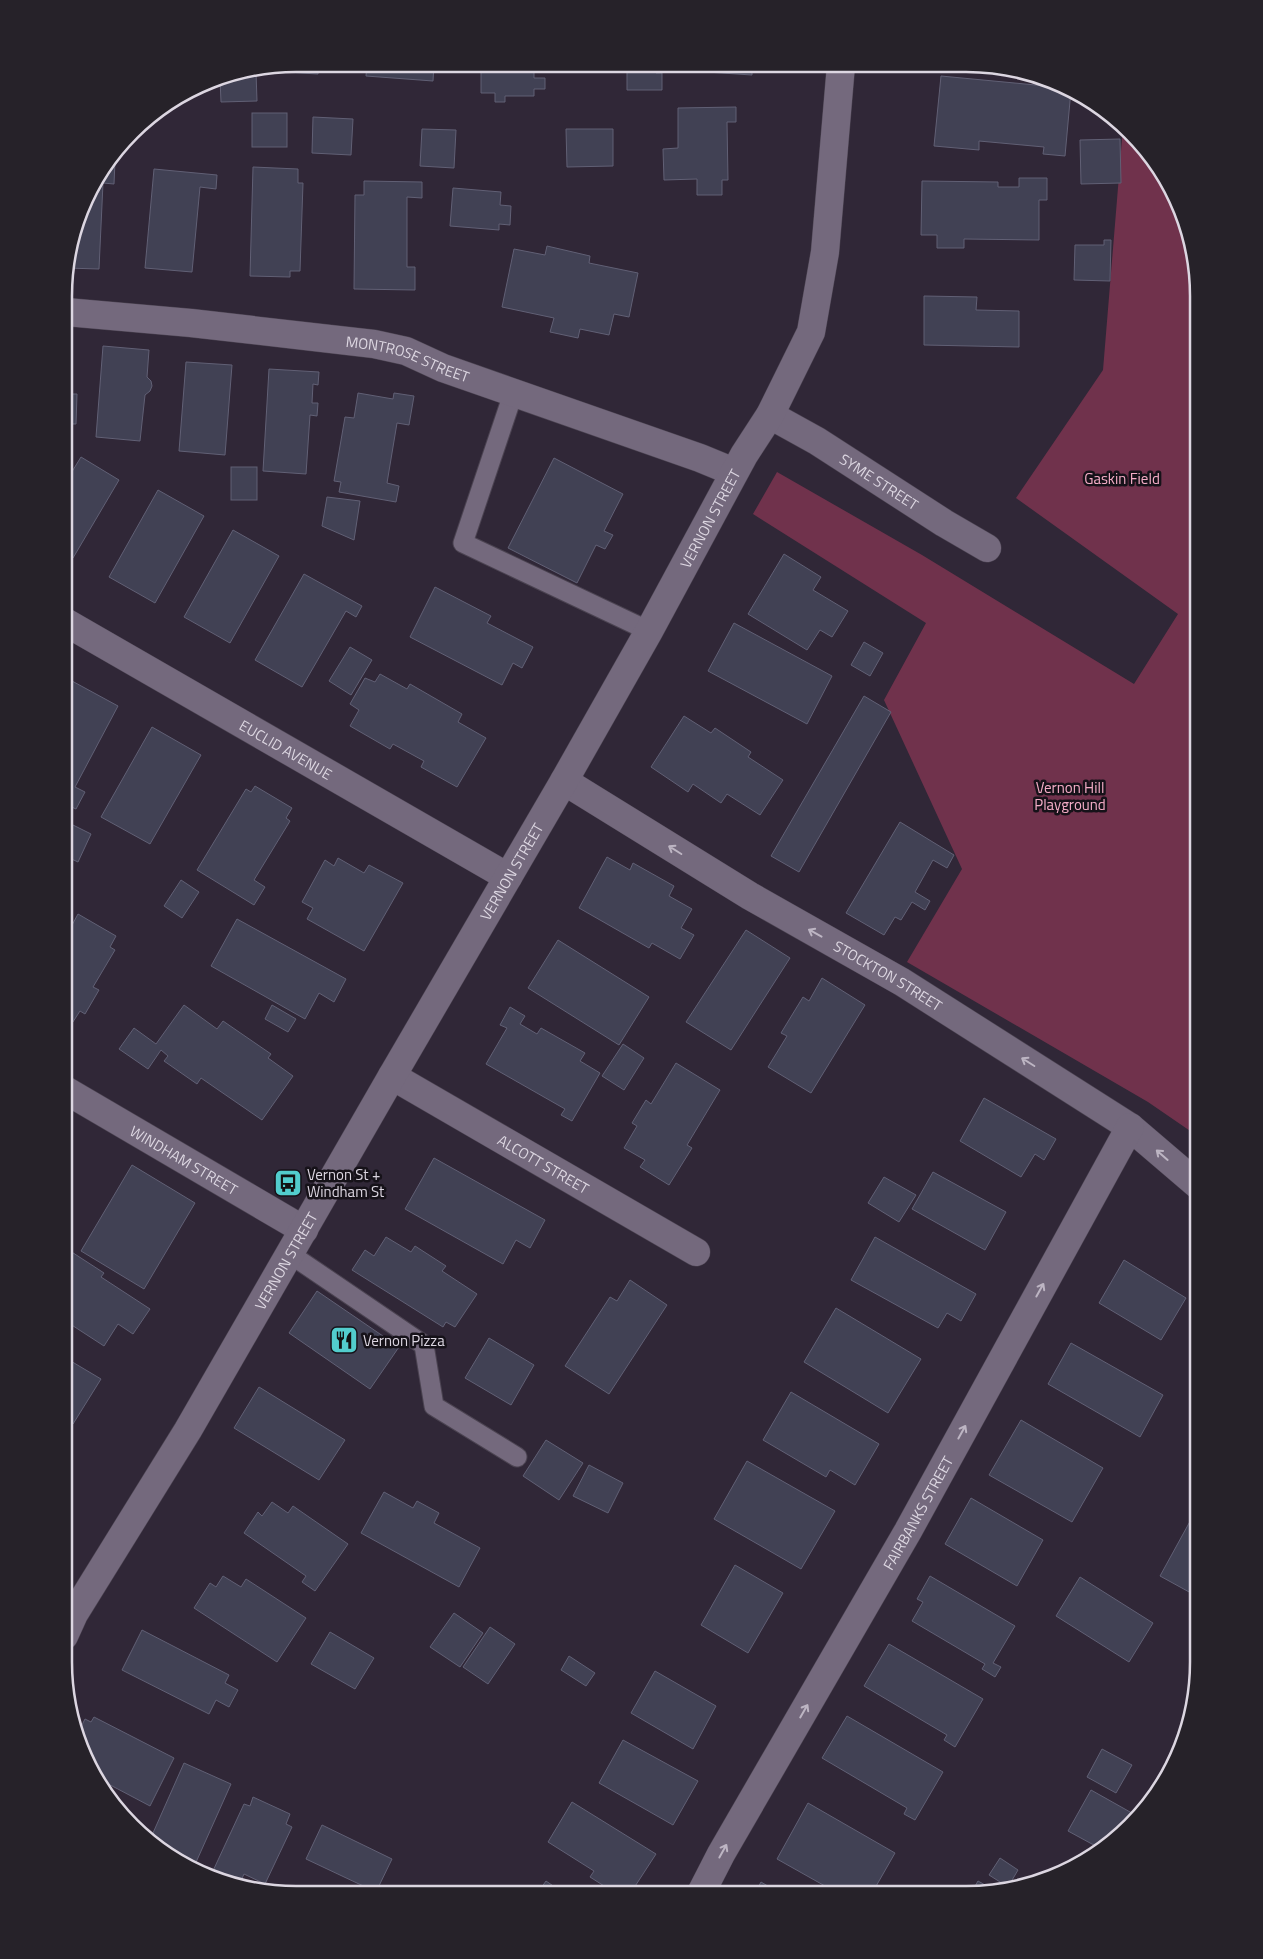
<svg xmlns="http://www.w3.org/2000/svg" width="1263" height="1959" font-family="'Titillium Web',sans-serif">
  <style>
    .green { fill: #70324c }
    .building { fill: #414154; stroke: #616075 }
    .lines { fill: none; stroke-linecap: round; stroke-linejoin: round }
    .service-casing { stroke: #4b4351; stroke-width: 21 }
    .minor-casing { stroke: #4b4351; stroke-width: 29 }
    .tertiary-casing { stroke: #4b4351; stroke-width: 29 }
    .service { stroke: #74697d; stroke-width: 19 }
    .minor { stroke: #74697d; stroke-width: 28 }
    .tertiary { stroke: #74697d; stroke-width: 28 }
    .oneway { stroke: #bdb5c3 }
    .labels { text-anchor: middle; dominant-baseline: central; stroke-width: 5; stroke-linejoin: round; paint-order: stroke }
    .street-label { font-size: 15px; fill: #dcd6e1; stroke: #161219 }
    .park-label { font-size: 15px; fill: #f5adc7; stroke: #161219 }
    .poi-label { font-size: 15px; fill: #dcd6e1; stroke: #161219; text-anchor: start }
    .rim { fill: none; stroke: #dcd6e1; stroke-width: 2.5 }
  </style>
  <rect width="100%" height="100%" fill="#302737"/>
  <path class="green" d="M1123 127 1151 154 1181 207 1199 296V1137L1148 1102 907 962 962 869 884 700 926 623 753 514 777 472 922 555 1134 684 1178 614 1016 498 1103 370Z"/>
  <g class="building">
    <path d="M296 64H319L318 74 265 71Z"/>
    <path d="M367 64H434L433 81 366 76Z"/>
    <path d="M481 64H534V78H545V89H534V96H505V102H495V93H481Z"/>
    <path d="M627 65H656V73H662V90H627Z"/>
    <path d="M661 65H752V75L661 69Z"/>
    <path d="M256 72 257 101 221 102 220 79Z"/>
    <path d="M941 76 1067 88 1071 90 1065 156 1043 154 1044 147 979 141V150L934 146Z"/>
    <path d="M736 107V122H727L728 180H722V195H697V179L664 180 663 149 678 148V108Z"/>
    <rect x="252" y="113" width="35" height="34"/>
    <path d="M313 117 353 119 351 155 312 153Z"/>
    <path d="M422 129 456 130 454 168 420 166Z"/>
    <path d="M566 129H613V166L567 167Z"/>
    <path d="M1120 139 1121 183 1081 184 1080 140Z"/>
    <path d="M112 161H115L114 184 103 183 99 269 66 268 88 193Z"/>
    <path d="M253 167 298 169V183H303L300 271H290V277L250 276Z"/>
    <path d="M154 169 217 175 216 189 200 187 192 272 145 268Z"/>
    <path d="M1019 178H1047V200H1039V240L964 239V248H937V235H921L922 181 998 182V187H1019Z"/>
    <path d="M364 181 422 182V198L407 197V267H415V290L354 289 355 195H364Z"/>
    <path d="M453 188 501 192 500 205 511 206 510 225 499 224V230L450 226Z"/>
    <path d="M1104 240H1111L1110 281 1074 280 1075 245H1104Z"/>
    <path d="M547 246 590 256 589 263 638 273 629 317 614 314 609 335 580 329 578 338 550 332 554 318 502 307 514 249 545 255Z"/>
    <path d="M924 296 977 297 976 310 1019 311V347L924 345Z"/>
    <path d="M66 336H68L66 394H77L76 424H65Z"/>
    <path d="M103 346 149 350 147 377 151 381 152 386 150 391 145 395 140 441 96 437Z"/>
    <path d="M186 362 232 365 225 455 179 451Z"/>
    <path d="M269 369 319 372 318 385 313 384 312 403H318L317 416 310 415 306 474 263 471Z"/>
    <path d="M358 393 393 399 394 393 414 396 409 425 397 423 387 483 399 486 396 502 339 492 341 482 334 481 345 417 354 418Z"/>
    <path d="M81 457 119 480 73 558 65 554V483Z"/>
    <path d="M554 458 623 494 604 531 613 535 605 549 596 545 577 583 508 548Z"/>
    <rect x="231" y="467" width="26" height="33"/>
    <path d="M158 490 204 516 155 603 109 577Z"/>
    <path d="M327 497 360 501 354 540 322 526Z"/>
    <path d="M233 530 279 556 230 643 184 617Z"/>
    <path d="M784 554 821 577 813 590 848 611 832 637 820 630 807 650 748 614Z"/>
    <path d="M304 574 362 606 356 617 346 611 302 687 255 660Z"/>
    <path d="M435 587 491 616 487 623 533 647 522 668 513 663 502 685 410 637Z"/>
    <path d="M734 623 832 676 807 724 708 671Z"/>
    <path d="M864 642 883 653 870 676 851 665Z"/>
    <path d="M350 647 372 660 351 695 329 681Z"/>
    <path d="M380 674 407 689 410 684 462 714 458 722 486 738 457 787 421 767 424 761 393 744 390 749 350 726 359 710 350 704 365 678 375 682Z"/>
    <path d="M72 681 118 706 75 787 85 792 76 809 65 804V694Z"/>
    <path d="M864 696 891 712 799 872 771 856Z"/>
    <path d="M684 716 711 733 715 728 751 752 748 757 783 780 760 815 727 794 721 803 693 784 688 792 651 767Z"/>
    <path d="M152 727 201 755 150 844 101 817Z"/>
    <path d="M255 786 292 808 286 818 290 821 254 880 265 887 254 905 197 870 246 789 251 792Z"/>
    <path d="M65 821 91 834 78 862 65 856Z"/>
    <path d="M900 822 954 855 947 868 933 860 915 892 930 901 925 910 912 902 901 920 895 917 884 935 846 913Z"/>
    <path d="M607 857 630 870 633 863 674 886 669 896 692 909 681 928 694 935 680 959 652 943 649 948 579 908Z"/>
    <path d="M338 858 364 873 369 865 403 883 364 951 307 919 313 908 302 902 325 860 334 866Z"/>
    <path d="M181 880 199 892 182 918 164 906Z"/>
    <path d="M78 914 116 936 110 947 115 950 93 987 99 990 85 1014 80 1011 69 1028 65 1025V938Z"/>
    <path d="M237 919 346 979 334 1002 319 993 305 1019 211 966Z"/>
    <path d="M746 930 790 958 731 1050 686 1022Z"/>
    <path d="M558 940 649 997 619 1045 528 988Z"/>
    <path d="M822 978 865 1005 811 1093 768 1067 787 1036 781 1033 803 997 809 1001Z"/>
    <path d="M184 1005 217 1029 223 1021 271 1054 268 1058 293 1076 262 1120 201 1078 197 1084 164 1061 168 1056 161 1050 148 1069 119 1049 134 1028 156 1044Z"/>
    <path d="M272 1005 296 1019 288 1032 265 1019Z"/>
    <path d="M510 1007 525 1016 520 1024 537 1034 541 1028 585 1053 580 1061 600 1073 572 1121 561 1115 565 1109 486 1064 507 1028 500 1025Z"/>
    <path d="M623 1044 644 1058 624 1090 602 1076Z"/>
    <path d="M676 1063 720 1090 687 1145 692 1148 669 1185 640 1167 645 1160 624 1148 637 1126 632 1123 646 1100 651 1104Z"/>
    <path d="M984 1098 1056 1139 1044 1160 1035 1154 1021 1177 960 1141Z"/>
    <path d="M434 1158 545 1220 530 1248 516 1240 503 1264 405 1209Z"/>
    <path d="M132 1165 195 1203 144 1289 81 1251Z"/>
    <path d="M933 1172 1006 1212 985 1250 912 1209Z"/>
    <path d="M884 1177 916 1195 899 1222 868 1203Z"/>
    <path d="M386 1237 411 1252 415 1246 446 1266 442 1271 477 1294 455 1327 446 1322 443 1327 352 1270 365 1250 374 1256Z"/>
    <path d="M875 1237 976 1294 961 1321 947 1313 938 1328 851 1280Z"/>
    <path d="M64 1247 104 1273 101 1277 150 1309 133 1334 118 1324 104 1346 64 1320Z"/>
    <path d="M1124 1260 1186 1298 1161 1340 1099 1303Z"/>
    <path d="M630 1280 667 1305 609 1394 565 1366 610 1297 617 1301Z"/>
    <path d="M317 1291 399 1347 370 1389 289 1333Z"/>
    <path d="M836 1308 921 1359 888 1413 804 1362Z"/>
    <path d="M489 1338 534 1365 511 1405 465 1378Z"/>
    <path d="M1071 1343 1163 1395 1140 1437 1048 1384Z"/>
    <path d="M64 1357 101 1379 73 1424 64 1418Z"/>
    <path d="M259 1387 345 1440 319 1480 234 1428Z"/>
    <path d="M791 1392 879 1444 855 1485 830 1470 826 1477 763 1440Z"/>
    <path d="M1021 1420 1103 1468 1072 1522 989 1475Z"/>
    <path d="M546 1440 583 1463 559 1500 523 1476Z"/>
    <path d="M747 1461 835 1511 801 1569 714 1519Z"/>
    <path d="M589 1465 623 1483 608 1513 573 1496Z"/>
    <path d="M384 1492 413 1508 417 1501 439 1513 434 1523 480 1548 459 1587 361 1533Z"/>
    <path d="M971 1498 1043 1540 1017 1586 945 1544Z"/>
    <path d="M272 1502 288 1513 293 1506 348 1544 315 1591 302 1582 306 1576 244 1533 258 1512 262 1516Z"/>
    <path d="M1199 1505V1578L1191 1593 1160 1576Z"/>
    <path d="M735 1565 783 1593 748 1653 701 1625Z"/>
    <path d="M223 1576 241 1587 246 1579 306 1618 277 1662 194 1608 210 1583 216 1587Z"/>
    <path d="M930 1576 1015 1626 993 1663 1001 1667 995 1677 982 1669 985 1664 912 1621 923 1602 917 1599Z"/>
    <path d="M1080 1577 1153 1623 1129 1662 1056 1616Z"/>
    <path d="M454 1613 483 1633 460 1667 430 1647Z"/>
    <path d="M490 1627 515 1644 488 1684 463 1667Z"/>
    <path d="M142 1630 229 1675 225 1683 238 1690 229 1707 216 1700 209 1714 122 1670Z"/>
    <path d="M330 1632 374 1658 355 1689 311 1664Z"/>
    <path d="M889 1644 983 1699 955 1747 944 1740 947 1735 864 1686Z"/>
    <path d="M569 1656 595 1673 586 1686 561 1670Z"/>
    <path d="M655 1671 716 1706 693 1749 631 1713Z"/>
    <path d="M847 1716 943 1772 915 1820 904 1814 907 1808 822 1758Z"/>
    <path d="M94 1717 174 1758 150 1806 97 1778 82 1752 78 1733 85 1719 91 1722Z"/>
    <path d="M623 1740 698 1781 673 1825 599 1783Z"/>
    <path d="M1102 1749 1132 1765 1116 1793 1087 1777Z"/>
    <path d="M184 1763 231 1784 193 1869 155 1847 149 1842Z"/>
    <path d="M1091 1790 1139 1817 1109 1847 1103 1850 1068 1831Z"/>
    <path d="M253 1797 290 1814 286 1824 292 1827 265 1884 244 1874 239 1885 212 1873 244 1804 250 1806Z"/>
    <path d="M572 1802 656 1854 630 1894 615 1886 612 1891 590 1877 594 1871 548 1842Z"/>
    <path d="M808 1803 895 1853 871 1895H841L777 1859Z"/>
    <path d="M322 1825 392 1859 376 1892 306 1859Z"/>
    <path d="M1000 1858 1018 1870 1008 1887 989 1875Z"/>
    <path d="M546 1881 565 1894H537Z"/>
    <path d="M978 1881 994 1890 970 1895Z"/>
    <path d="M761 1882 783 1895H754Z"/>
  </g>
  <g class="lines">
    <g class="service-casing">
      <g id="service">
        <path d="M514 391 463 543 649 631"/>
        <path d="M290 1254 424 1345 434 1406 517 1457"/>
      </g>
    </g>
    <g class="minor-casing">
      <g id="minor">
        <path id="s1" d="M66 312 191 323 374 344 406 351 443 368 700 458 734 472"/>
        <path id="s2" d="M770 415 817 441 944 523 987 548"/>
        <path id="s3" d="M65 622 508 877"/>
        <path id="s4" d="M564 781 750 896 902 982 1130 1127 1199 1186"/>
        <path id="s5" d="M392 1076 696 1252"/>
        <path id="s6" d="M65 1090 304 1230"/>
        <path id="s7" d="M700 1895 721 1854 908 1531 1130 1127"/>
      </g>
    </g>
    <g class="tertiary-casing">
      <g id="tertiary">
        <path id="s8" d="M64 1636 74 1614 188 1430 392 1076 564 781 649 631 744 455 770 415 811 332 825 252 841 65"/>
      </g>
    </g>
    <use href="#service" class="service"/>
    <use href="#minor" class="minor"/>
    <use href="#tertiary" class="tertiary"/>
  </g>
  <defs><path id="oneway-shaft" d="M-6 0H5M1.5-3L5.5 0L1.5 3" fill="none" stroke-width="1.6" stroke-linecap="round" stroke-linejoin="round" transform="scale(1.25)"/></defs>
  <g class="oneway">
    <use href="#oneway-shaft" transform="translate(675 850) rotate(-148)"/>
    <use href="#oneway-shaft" transform="translate(815 933) rotate(-151)"/>
    <use href="#oneway-shaft" transform="translate(1028 1062) rotate(-148)"/>
    <use href="#oneway-shaft" transform="translate(1162 1155) rotate(-139)"/>
    <use href="#oneway-shaft" transform="translate(1040 1290) rotate(-61)"/>
    <use href="#oneway-shaft" transform="translate(962 1432) rotate(-61)"/>
    <use href="#oneway-shaft" transform="translate(804 1711) rotate(-60)"/>
    <use href="#oneway-shaft" transform="translate(723 1851) rotate(-61)"/>
  </g>
  <defs>
    <g id="bus-square" transform="scale(1.4375)"><rect x="-9" y="-9" width="18" height="18" rx="4" fill="#52cdcd" stroke="#161219"/><path d="M-5-6H5V4H4V6H2V4H-2V6H-4V4H-5ZM-3.5-4V0h7V-4ZM-3.5 1.2v1.5H-2V1.2ZM2 1.2v1.5H3.5V1.2Z" fill="#111"/></g>
    <g id="restaurant-square" transform="scale(1.4375)"><rect x="-9" y="-9" width="18" height="18" rx="4" fill="#52cdcd" stroke="#161219"/><path d="M-5-6h1v4h1v-4h1v4h1v-4h1v5L-1.5 .5V6h-2V.5L-5-1ZM5-6V6H3V1.5H1.5Q1.5-4 5-6Z" fill="#111"/></g>
  </defs>
  <g fill-rule="evenodd">
    <use href="#bus-square" x="288" y="1183"/>
    <use href="#restaurant-square" x="344" y="1340"/>
  </g>
  <g class="labels">
    <g class="street-label">
      <text stroke="none"><textPath href="#s1" startOffset="346">MONTROSE STREET</textPath></text>
      <text stroke="none"><textPath href="#s2" startOffset="128">SYME STREET</textPath></text>
      <text stroke="none"><textPath href="#s8" startOffset="1291">VERNON STREET</textPath></text>
      <text stroke="none"><textPath href="#s3" startOffset="255">EUCLID AVENUE</textPath></text>
      <text stroke="none"><textPath href="#s8" startOffset="886">VERNON STREET</textPath></text>
      <text stroke="none"><textPath href="#s4" startOffset="378">STOCKTON STREET</textPath></text>
      <text stroke="none"><textPath href="#s6" startOffset="138">WINDHAM STREET</textPath></text>
      <text stroke="none"><textPath href="#s5" startOffset="175">ALCOTT STREET</textPath></text>
      <text stroke="none"><textPath href="#s8" startOffset="436">VERNON STREET</textPath></text>
      <text stroke="none"><textPath href="#s7" startOffset="440">FAIRBANKS STREET</textPath></text>
    </g>
    <g class="park-label">
      <text x="1122" y="478">Gaskin Field</text>
      <text x="1070" y="787">Vernon Hill<tspan x="1070" dy="17">Playground</tspan></text>
    </g>
    <g class="poi-label">
      <text x="307" y="1174">Vernon St +<tspan x="307" dy="17">Windham St</tspan></text>
      <text x="363" y="1340">Vernon Pizza</text>
    </g>
  </g>
  <path d="M0 0H1263V1959H0ZM296 72H966A224 224 0 0 1 1190 296V1662A224 224 0 0 1 966 1886H296A224 224 0 0 1 72 1662V296A224 224 0 0 1 296 72Z" fill="#262229" fill-rule="evenodd"/>
  <path class="rim" d="M296 72H966A224 224 0 0 1 1190 296V1662A224 224 0 0 1 966 1886H296A224 224 0 0 1 72 1662V296A224 224 0 0 1 296 72Z"/>
</svg>
